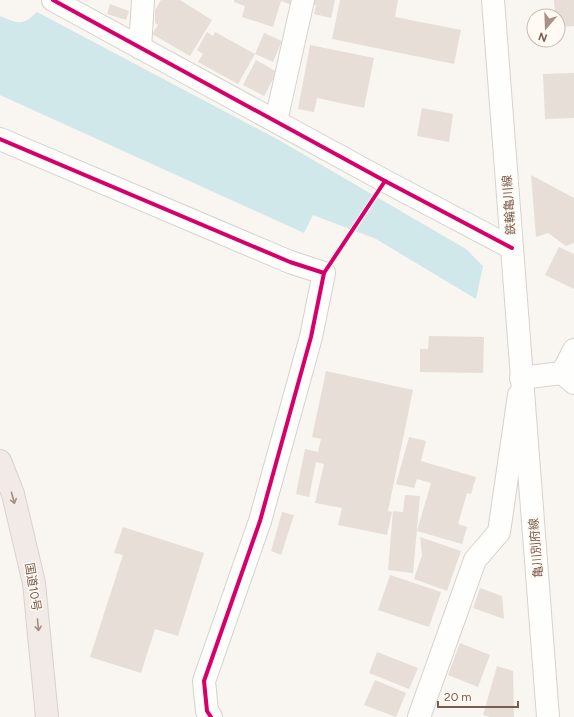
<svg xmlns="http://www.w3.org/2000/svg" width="574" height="717" font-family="Figtree,'Noto Sans JP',sans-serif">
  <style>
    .water { fill: #d0e8ea }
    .building { fill: #e6ded7 }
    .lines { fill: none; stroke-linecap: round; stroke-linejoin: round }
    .street-casing { stroke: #d7d1cb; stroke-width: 24 }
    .secondary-casing { stroke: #d9d2cb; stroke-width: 24 }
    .highway-casing { stroke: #dad1cc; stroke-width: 24 }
    .street { stroke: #fefefd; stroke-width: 22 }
    .secondary { stroke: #fefefd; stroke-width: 22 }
    .highway { stroke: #f2eae7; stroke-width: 22 }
    .cycleway-casing { stroke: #fffaf3; stroke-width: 6 }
    .cycleway { stroke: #d6006c; stroke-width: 4 }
    .oneway { stroke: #a48e83 }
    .labels { text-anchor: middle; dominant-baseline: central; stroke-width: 3; stroke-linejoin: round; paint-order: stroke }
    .street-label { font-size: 12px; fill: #7a5c4d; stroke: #fffaf3 }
  </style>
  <rect width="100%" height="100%" fill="#f9f5f0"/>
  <path class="water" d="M37 12 277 139 466 249 483 266 476 299 376 239 313 215 304 233 0 95V16C18 23 22 27 37 12Z"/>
  <g class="building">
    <path d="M161 0H180L212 20 190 56 152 34 158 25 155 23V10Z"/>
    <path d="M234 0H297L295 6 281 1 273 27 242 17 245 6 234 2Z"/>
    <path d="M312 0H335L331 18 314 14 316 5H311Z"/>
    <path d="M340 0H398L395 17 461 30 454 64 332 39Z"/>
    <path d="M554 0H574V26L558 27V16H555Z"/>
    <path d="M110 4 129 11 126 20 107 14Z"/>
    <path d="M207 32 213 36 215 32 255 54 238 84 198 62 203 54 197 50Z"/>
    <path d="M264 33 282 41 273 62 255 54Z"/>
    <path d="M310 45 374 58 364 108 317 98 314 112 298 109Z"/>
    <path d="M256 60 277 72 264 96 243 85Z"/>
    <path d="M574 73V118L545 119 543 74Z"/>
    <path d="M422 108 453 114 449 142 417 136Z"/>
    <path d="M531 175 574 198V243L566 246 548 233 536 237Z"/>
    <path d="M559 247 574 254V289L545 275Z"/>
    <path d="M429 336 484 337 483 373 420 372V349H428Z"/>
    <path d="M326 371 413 390 388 511 392 512 387 535 338 525 342 508 315 503 324 464 316 462 309 497 296 494 305 449 318 452 321 439 312 437Z"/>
    <path d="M409 437 426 441 421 461 476 477 471 494 467 493 458 524 467 527 462 544 417 531 431 483 417 479 414 488 396 484Z"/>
    <path d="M405 495 420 496 413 573 388 570 393 511 403 512Z"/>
    <path d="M282 512 294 515 281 555 271 551Z"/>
    <path d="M123 527 204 553 178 636 155 629 141 673 90 657 123 555 114 553Z"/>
    <path d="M420 537 461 551 447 591 414 579 422 555Z"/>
    <path d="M390 575 441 592 429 627 378 610Z"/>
    <path d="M480 588 502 596 504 619 473 608Z"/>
    <path d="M460 643 490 655 478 687 448 675Z"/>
    <path d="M377 652 418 668 409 689 369 673Z"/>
    <path d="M497 666 513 671 514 717H490L483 715Z"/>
    <path d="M375 680 406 693 396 717 364 705Z"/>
  </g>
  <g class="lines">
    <g class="street-casing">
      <g id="street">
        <path d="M53 0 385 181 512 248"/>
        <path d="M140 48 143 0"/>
        <path d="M276 121 303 0"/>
        <path d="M0 139 290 262 324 273 311 337 260 521 204 681 207 711 211 717"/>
        <path d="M419 717 475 560 499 532 519 395"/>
      </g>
    </g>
    <g class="secondary-casing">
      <g id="secondary">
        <path d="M493 0 548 717"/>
        <path d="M562 373 574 350"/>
        <path d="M521 378 562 373 574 383"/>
      </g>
    </g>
    <g class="highway-casing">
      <path id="highway" d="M0 461 13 494 34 583 47 717"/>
    </g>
    <use href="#street" class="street"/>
    <use href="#secondary" class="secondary"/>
    <use href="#highway" class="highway"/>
    <g class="cycleway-casing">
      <g id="cycleway">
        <path d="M53 0 385 181 512 248"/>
        <path d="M0 139 290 262 324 273 311 337 260 521 204 681 207 711 211 717"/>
        <path d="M324 273 385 181"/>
      </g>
    </g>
    <use href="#cycleway" class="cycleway"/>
  </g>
  <defs><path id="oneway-shaft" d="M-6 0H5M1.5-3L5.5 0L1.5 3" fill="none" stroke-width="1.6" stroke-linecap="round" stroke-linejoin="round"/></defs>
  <g class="oneway">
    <use href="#oneway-shaft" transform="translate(13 498) rotate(75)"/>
    <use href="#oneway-shaft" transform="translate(38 625) rotate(85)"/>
  </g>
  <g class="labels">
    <g class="street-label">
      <text transform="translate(509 205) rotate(-94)">鉄輪亀川線</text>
      <text transform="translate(536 548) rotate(-95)">亀川別府線</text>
      <text transform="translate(33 587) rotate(81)">国道10号</text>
    </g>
  </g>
  <g transform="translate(546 28) rotate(199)"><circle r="19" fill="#fffaf3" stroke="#cabbb1"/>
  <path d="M0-3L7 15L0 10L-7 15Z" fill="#a69286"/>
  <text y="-6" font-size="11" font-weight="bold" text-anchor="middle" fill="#7a5c4d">N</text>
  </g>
  <path d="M438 701v6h80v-6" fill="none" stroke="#7a5c4d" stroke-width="2"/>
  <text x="444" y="701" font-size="12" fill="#7a5c4d" stroke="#fffaf3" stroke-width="3" paint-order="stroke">20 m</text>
</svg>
